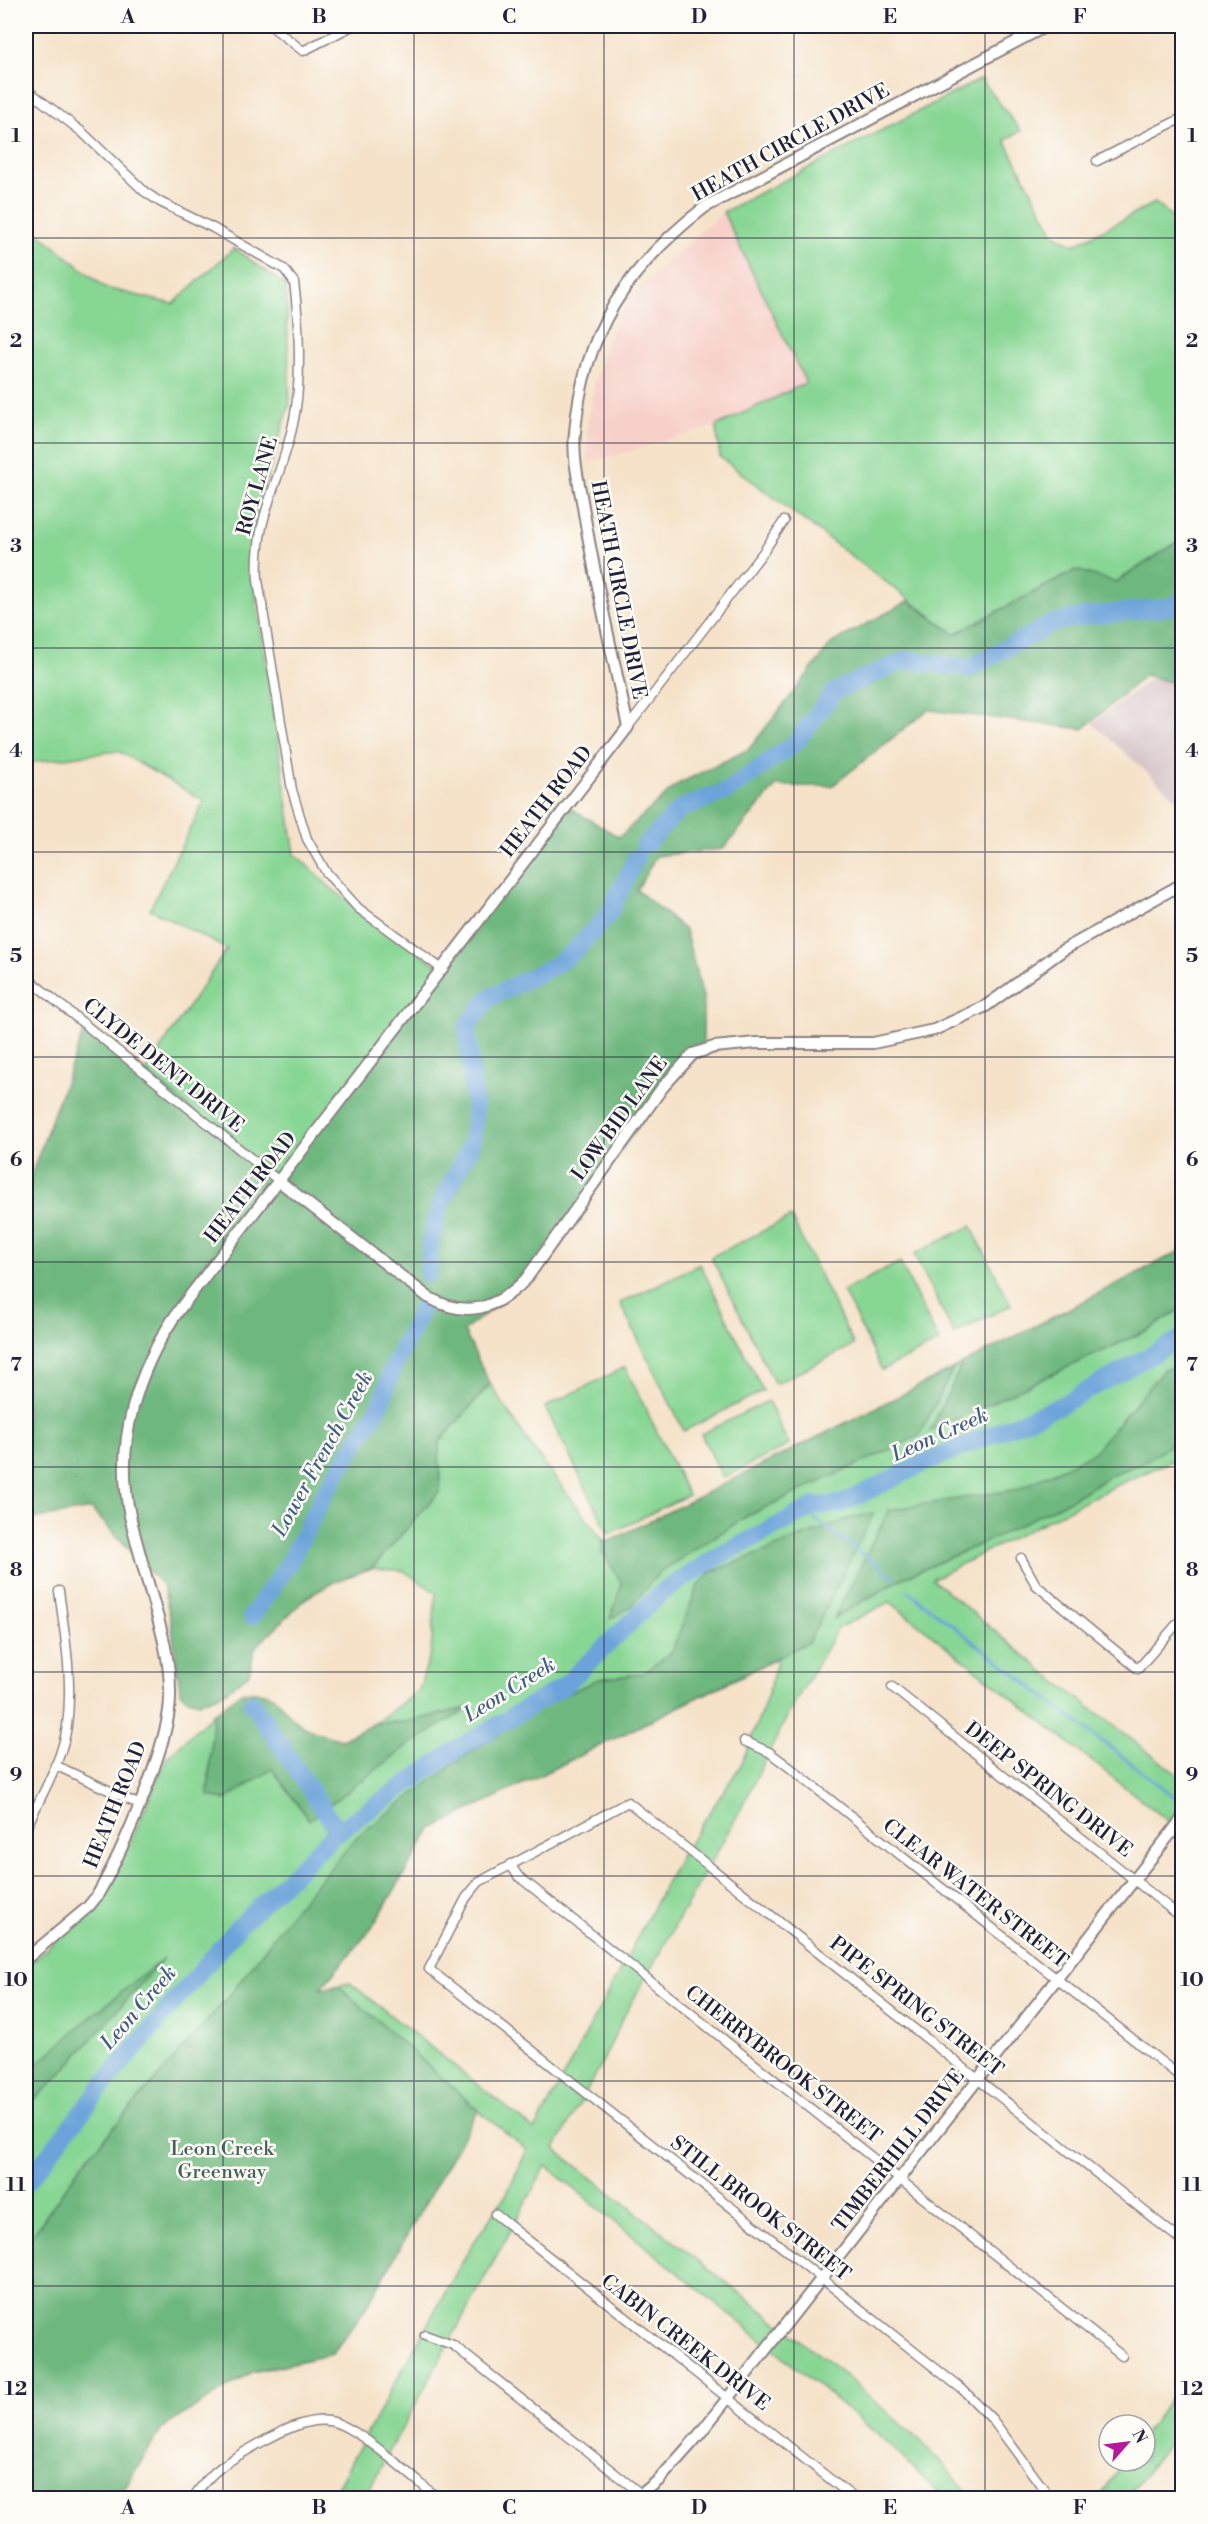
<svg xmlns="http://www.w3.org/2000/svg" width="1208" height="2524" font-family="'Libre Bodoni',serif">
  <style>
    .built { fill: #f7d0c9 }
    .industrial { fill: #d2bec1 }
    .green { fill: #88d694; stroke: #557c68; stroke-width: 1.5; fill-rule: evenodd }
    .forest { fill: #6eb77e; stroke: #486c5c; stroke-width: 1.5 }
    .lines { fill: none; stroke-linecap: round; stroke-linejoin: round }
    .stream { stroke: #6ca3da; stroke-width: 3 }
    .river { stroke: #6ca3da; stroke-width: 18 }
    .minor-casing { stroke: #8c8282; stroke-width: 11 }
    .tertiary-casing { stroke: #8c8282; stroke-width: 14 }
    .minor { stroke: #fff; stroke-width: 8 }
    .tertiary { stroke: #fff; stroke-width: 10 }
    .grid { fill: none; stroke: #22223b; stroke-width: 1.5; stroke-opacity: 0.55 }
    .labels { text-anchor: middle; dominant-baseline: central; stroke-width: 5; stroke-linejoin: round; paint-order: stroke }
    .street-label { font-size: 20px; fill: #22223b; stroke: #fdfcf7 }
    .park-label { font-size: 20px; fill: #46615a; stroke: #fdfcf7 }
    .water-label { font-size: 21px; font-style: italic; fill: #435c83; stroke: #fdfcf7 }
    .neatline { fill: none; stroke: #22223b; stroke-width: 2 }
    .grid-label { font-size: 20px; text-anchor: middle; font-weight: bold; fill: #22223b }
  </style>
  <rect width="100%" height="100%" fill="#fdfcf7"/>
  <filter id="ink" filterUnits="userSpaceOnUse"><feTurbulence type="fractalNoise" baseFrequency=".0167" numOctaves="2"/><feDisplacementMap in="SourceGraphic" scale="12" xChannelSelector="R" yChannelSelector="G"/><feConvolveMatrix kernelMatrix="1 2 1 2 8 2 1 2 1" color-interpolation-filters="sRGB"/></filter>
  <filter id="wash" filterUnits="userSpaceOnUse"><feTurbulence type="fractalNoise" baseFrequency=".008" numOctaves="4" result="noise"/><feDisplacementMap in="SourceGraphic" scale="24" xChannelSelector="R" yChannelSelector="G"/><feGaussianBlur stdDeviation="1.35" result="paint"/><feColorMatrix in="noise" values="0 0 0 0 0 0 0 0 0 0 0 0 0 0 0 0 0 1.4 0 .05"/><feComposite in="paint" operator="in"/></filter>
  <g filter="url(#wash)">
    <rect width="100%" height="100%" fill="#f5e2c9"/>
    <path class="built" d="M723 212 806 383 716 426 588 463 587 426 596 375 610 334 629 297Z"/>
    <path class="industrial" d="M1182 655V804L1092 723Z"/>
    <g class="green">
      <path d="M981 79 1021 131 1005 140 1054 234 1074 245 1155 203 1182 225V539L1116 583 1076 570 955 634 720 457 716 426 806 383 723 212Z"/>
      <path d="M26 223 106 288 173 304 234 248 286 286 290 403 258 507 250 556 295 854 332 889 442 969 279 1181 145 1072 227 949 150 909 204 801 118 751 26 763Z"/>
      <path d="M791 1217 854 1345 775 1384 711 1257Z"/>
      <path d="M971 1226 1011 1305 954 1334 914 1254Z"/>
      <path d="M1182 1250V1456L1107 1490 932 1579 1048 1675 1182 1778V1832L890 1602 838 1628 789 1713 741 1809 623 2018 602 2063 555 2149 840 2371 928 2448 973 2498H944L878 2434 546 2166 364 2498H331L470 2248 506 2195 527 2150 478 2110 365 2309 332 2354 252 2372 163 2427 118 2498H26V1967L101 1899 129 1845 167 1757 213 1714 208 1795 261 1748 363 1747 393 1722 375 1723 419 1690 431 1651 436 1593 404 1571 372 1568 440 1491 439 1443 490 1384 533 1449 603 1540V1551ZM778 1658 766 1700 741 1765 680 1857 535 2130 350 1983 320 1989 371 1929 431 1829Z"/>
      <path d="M900 1262 939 1342 882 1370 843 1291Z"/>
      <path d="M700 1264 763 1391 684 1431 620 1303Z"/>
      <path d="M625 1367 688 1495 609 1534 545 1407Z"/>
      <path d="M768 1401 789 1445 723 1478 701 1434Z"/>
      <path d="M1182 2382V2426L1128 2496 1130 2498H1097L1125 2461H1145V2434Z"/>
    </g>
    <g class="forest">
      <path d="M1182 539V685L1145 675 1083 729 928 710 832 786H776L723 849 656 856 637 890 685 930 703 997V1050L693 1054 515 1290 464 1331 490 1384 439 1443 440 1491 372 1568 336 1581 306 1598 255 1648 249 1674 223 1693 200 1702 187 1699 180 1691 171 1620 163 1586 91 1509 34 1519 26 1501V1189L86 1025 280 1180 567 806 619 837 678 784 749 749 832 643 908 601 955 634 1076 570 1116 582Z"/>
      <path d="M1182 1250V1308L1148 1330 930 1431 962 1364Z"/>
      <path d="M1182 1367V1436L1147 1461 1111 1475 1074 1498 985 1542 903 1578 834 1618 889 1510 1019 1489 1093 1453 1164 1369Z"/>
      <path d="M953 1369 919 1436 747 1516 660 1572 632 1606 610 1619 622 1584 602 1551 603 1540 610 1541Z"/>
      <path d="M874 1513 809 1642 431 1829 371 1929 320 1989 339 1986 478 2110 365 2309 332 2354 252 2372 163 2427 118 2498H26V2258L30 2239 81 2165 229 1996 296 1907 360 1834 465 1756 540 1707 598 1679 641 1674 671 1652 698 1586 711 1572 848 1519Z"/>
      <path d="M242 1692C278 1692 269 1693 292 1717 305 1731 324 1735 342 1740L375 1723 406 1722 471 1707 413 1742 309 1820 272 1769 225 1800 208 1795 213 1714Z"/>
      <path d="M164 1958 56 2079 26 2108V2074L88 2019Z"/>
    </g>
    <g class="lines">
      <g class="stream">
        <path d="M804 1511 894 1577"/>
        <path d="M908 1591 1181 1802"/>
      </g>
      <g class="river">
        <path d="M645 845 680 809 727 791 795 743 835 691 906 660 969 668 1053 623 1086 616 1170 607 1182 600"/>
        <path d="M428 1274 430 1244 440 1205 472 1143 475 1113 467 1026 489 998 557 964 573 952 608 915 636 858"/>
        <path d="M252 1616 289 1563 326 1491 381 1404 392 1370 422 1308"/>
        <path d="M252 1703 338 1831"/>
        <path d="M26 2183 103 2085 240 1925 338 1831 462 1746 564 1686 661 1593 714 1559 814 1506 841 1504 924 1463 1061 1405 1182 1338"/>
      </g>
    </g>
  </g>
  <g filter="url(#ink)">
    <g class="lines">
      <g class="minor-casing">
        <g id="minor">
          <path d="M271 26 303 51 352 26"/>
          <path d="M26 89 82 132 145 192 160 202 213 228 284 269 294 282C299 321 302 381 294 419 283 479 254 513 258 580L292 790 307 839 326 872 358 908 442 969"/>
          <path d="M1097 161 1182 118"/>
          <path d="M628 727 764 551 784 521"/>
          <path d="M26 977 279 1181"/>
          <path d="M1021 1558 1036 1585 1138 1669 1182 1618"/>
          <path d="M892 1687 1182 1918"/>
          <path d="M744 1741 769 1752 789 1767 1182 2078"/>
          <path d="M55 1765 138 1804"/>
          <path d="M26 1829C40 1797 62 1762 67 1726 73 1680 65 1636 59 1591"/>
          <path d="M510 1864 518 1876 1122 2356"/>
          <path d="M495 2214 854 2498"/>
          <path d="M425 2335 453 2345 646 2498"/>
          <path d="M1049 2496 992 2419 963 2390 429 1969 466 1898 479 1882 628 1802 1182 2241"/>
          <path d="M193 2498C212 2469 230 2460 260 2443 280 2432 306 2418 329 2421 357 2425 414 2479 438 2498"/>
        </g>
      </g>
      <g class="tertiary-casing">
        <g id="tertiary">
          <path d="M279 1181 428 1297C466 1319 497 1309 526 1279L662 1088 693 1054 714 1047 756 1043H873L934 1030 986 1006 1063 950 1182 884"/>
          <path d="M26 1959 88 1907 97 1896C121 1854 170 1744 170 1697 171 1660 160 1625 150 1590 143 1566 136 1541 130 1516 114 1443 137 1370 179 1310L628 727C613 656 596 585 584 513 580 486 572 460 575 432 583 333 628 266 705 207L1046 26"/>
          <path d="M637 2498 659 2480 698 2436 1182 1819"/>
        </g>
      </g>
      <use href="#minor" class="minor"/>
      <use href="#tertiary" class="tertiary"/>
    </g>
  </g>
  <path class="grid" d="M223 26V2498M414 26V2498M604 26V2498M794 26V2498M985 26V2498M26 238H1182M26 443H1182M26 648H1182M26 852H1182M26 1057H1182M26 1262H1182M26 1467H1182M26 1672H1182M26 1876H1182M26 2081H1182M26 2286H1182"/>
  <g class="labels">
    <g class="street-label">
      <text transform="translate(791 143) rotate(-29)">HEATH CIRCLE DRIVE</text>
      <text transform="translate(258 486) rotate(-74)">ROY LANE</text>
      <text transform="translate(618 590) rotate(79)">HEATH CIRCLE DRIVE</text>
      <text transform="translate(547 802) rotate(-52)">HEATH ROAD</text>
      <text transform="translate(163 1066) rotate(39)">CLYDE DENT DRIVE</text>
      <text transform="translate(620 1119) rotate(-54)">LOW BID LANE</text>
      <text transform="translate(251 1188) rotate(-52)">HEATH ROAD</text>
      <text transform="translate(1048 1790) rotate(38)">DEEP SPRING DRIVE</text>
      <text transform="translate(116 1805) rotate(-68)">HEATH ROAD</text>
      <text transform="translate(975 1894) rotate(38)">CLEAR WATER STREET</text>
      <text transform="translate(916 2007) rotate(38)">PIPE SPRING STREET</text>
      <text transform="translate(783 2065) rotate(38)">CHERRYBROOK STREET</text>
      <text transform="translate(899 2151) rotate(-52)">TIMBERHILL DRIVE</text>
      <text transform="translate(760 2209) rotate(38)">STILL BROOK STREET</text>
      <text transform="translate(685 2343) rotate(38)">CABIN CREEK DRIVE</text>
    </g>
    <g class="park-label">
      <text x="222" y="2149">Leon Creek<tspan x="222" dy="23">Greenway</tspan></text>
    </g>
    <g class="water-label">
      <text transform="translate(940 1435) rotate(-24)">Leon Creek</text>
      <text transform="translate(323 1454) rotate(-61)">Lower French Creek</text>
      <text transform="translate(510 1690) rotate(-32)">Leon Creek</text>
      <text transform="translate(139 2008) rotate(-49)">Leon Creek</text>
    </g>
  </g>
  <rect width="1208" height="2524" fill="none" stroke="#fdfcf7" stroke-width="66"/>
  <g transform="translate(1127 2443) rotate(62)"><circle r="28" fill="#fdfcf7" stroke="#a5a5ac" stroke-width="1.5"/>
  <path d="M0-4.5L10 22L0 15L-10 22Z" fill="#b5179e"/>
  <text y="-9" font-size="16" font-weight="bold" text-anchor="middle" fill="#22223b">N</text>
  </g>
  <rect x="33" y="33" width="1142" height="2458" class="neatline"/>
  <g class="grid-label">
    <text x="128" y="23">A</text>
    <text x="319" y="23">B</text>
    <text x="509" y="23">C</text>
    <text x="699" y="23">D</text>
    <text x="890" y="23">E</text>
    <text x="1080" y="23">F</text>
    <text x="16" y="142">1</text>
    <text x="1192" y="142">1</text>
    <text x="16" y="347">2</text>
    <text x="1192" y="347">2</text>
    <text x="16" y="552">3</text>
    <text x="1192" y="552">3</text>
    <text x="16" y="757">4</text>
    <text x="1192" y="757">4</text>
    <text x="16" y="962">5</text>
    <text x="1192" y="962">5</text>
    <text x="16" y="1166">6</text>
    <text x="1192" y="1166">6</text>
    <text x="16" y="1371">7</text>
    <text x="1192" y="1371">7</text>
    <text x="16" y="1576">8</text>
    <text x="1192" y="1576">8</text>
    <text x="16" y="1781">9</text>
    <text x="1192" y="1781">9</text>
    <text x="16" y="1986">10</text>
    <text x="1192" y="1986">10</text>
    <text x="16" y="2191">11</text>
    <text x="1192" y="2191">11</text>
    <text x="16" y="2395">12</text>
    <text x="1192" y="2395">12</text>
    <text x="128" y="2514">A</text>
    <text x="319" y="2514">B</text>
    <text x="509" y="2514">C</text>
    <text x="699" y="2514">D</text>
    <text x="890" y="2514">E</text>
    <text x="1080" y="2514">F</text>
  </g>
</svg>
